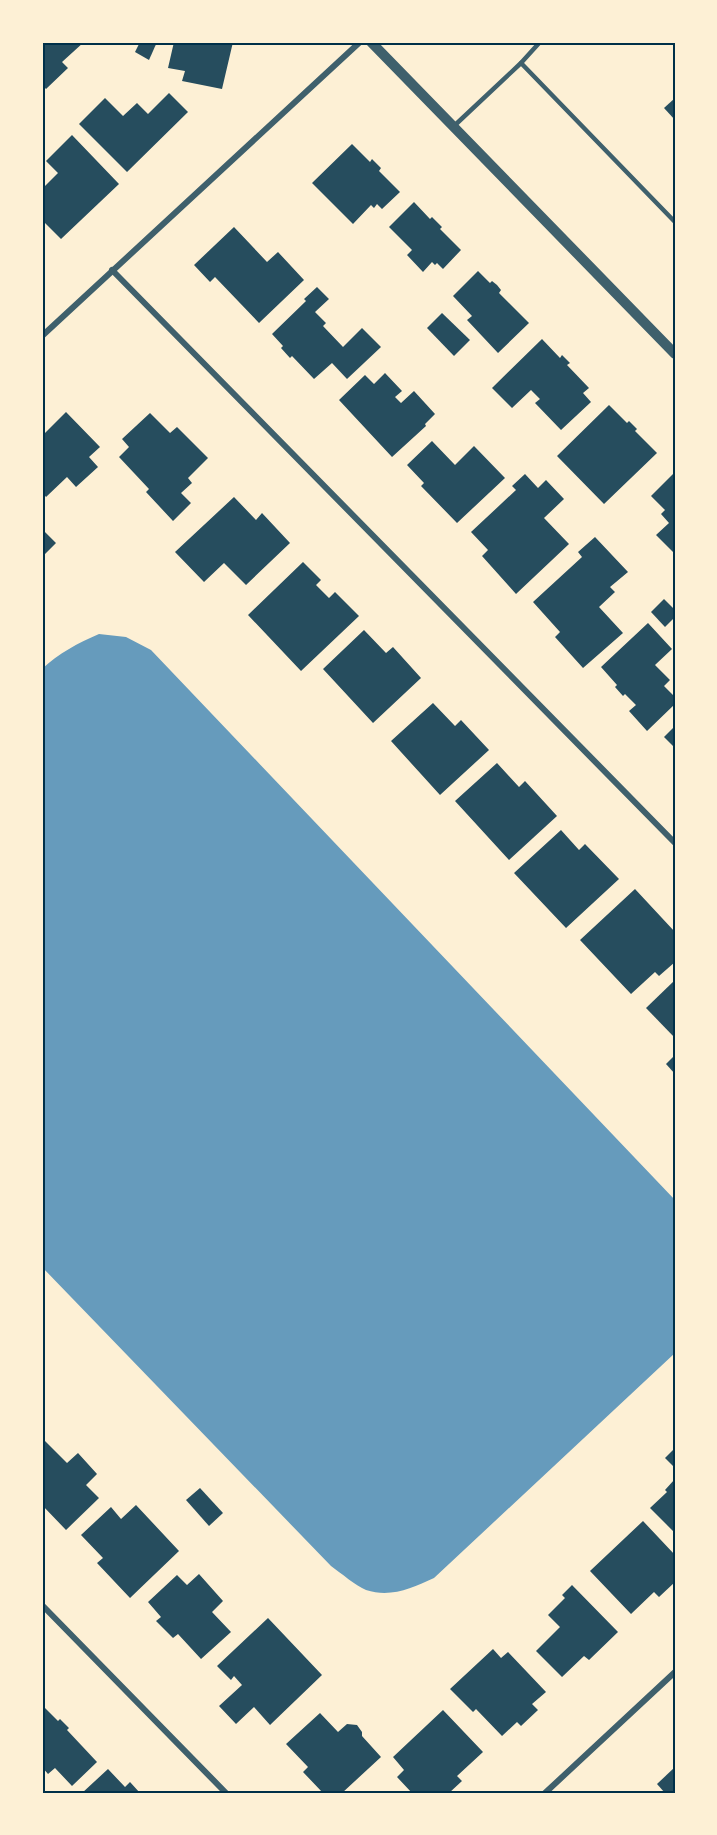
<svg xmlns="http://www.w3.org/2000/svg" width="717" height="1835" font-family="'Roboto Condensed',sans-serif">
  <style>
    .water { fill: #669bbc }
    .building { fill: #264d5e }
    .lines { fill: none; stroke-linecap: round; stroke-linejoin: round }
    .service { stroke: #3f606c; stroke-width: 4.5 }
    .minor { stroke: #3f606c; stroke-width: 6 }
    .tertiary { stroke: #3f606c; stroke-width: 10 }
    .neatline { fill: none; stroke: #003049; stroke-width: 2 }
  </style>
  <rect width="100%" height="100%" fill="#fdf0d5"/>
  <path class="water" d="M99 634 126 637 151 650 675 1200V1353L434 1578C412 1588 391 1598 366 1590 356 1586 341 1573 331 1566L42 1267V669C59 653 78 643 99 634Z"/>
  <g class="building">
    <path d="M42 42H84L62 62 68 68 46 89 42 85Z"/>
    <path d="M140 42H157L149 60 135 52Z"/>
    <path d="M174 42H233L222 89 182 81 185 71 168 68Z"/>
    <path d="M169 93 188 112 127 172 79 124 105 98 123 116 137 103 148 114Z"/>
    <path d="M675 98V120L664 108Z"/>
    <path d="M72 135 119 184 61 239 42 220V189L58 173 46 161Z"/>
    <path d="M352 144 370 162 372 159 381 168 379 171 400 192 382 209 377 204 374 208 371 205 353 224 312 183Z"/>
    <path d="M414 202 430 219 432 217 442 227 440 229 461 250 443 269 437 263 435 265 432 262 423 272 407 255 412 250 389 227Z"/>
    <path d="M234 227 267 262 278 252 304 280 259 323 215 277 210 282 194 265Z"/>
    <path d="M478 271 490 283 492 281 497 285 501 290 499 293 529 323 498 353 467 320 472 316 453 296Z"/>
    <path d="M317 287 329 299 315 312 326 323 323 326 343 347 362 328 381 347 347 379 332 363 314 379 292 356 290 358 281 348 283 346 272 334 306 301 304 299Z"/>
    <path d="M442 313 470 340 454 356 427 328Z"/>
    <path d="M542 339 560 358 562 355 570 363 567 365 589 388 583 393 591 402 561 430 535 403 540 399 531 390 512 408 492 388Z"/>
    <path d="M385 373 402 391 395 397 401 403 414 391 435 414 425 424 426 426 392 457 339 400 365 375 374 384Z"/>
    <path d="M609 405 627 423 629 421 637 429 635 431 657 453 604 504 557 456Z"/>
    <path d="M66 412 100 447 89 457 98 467 76 487 67 477 46 497 42 492V436Z"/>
    <path d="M150 413 170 433 177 427 208 458 188 478 192 483 181 493 191 503 173 521 146 492 149 489 119 457 129 447 122 439Z"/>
    <path d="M432 441 455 465 474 446 505 478 457 523 421 486 424 483 407 465Z"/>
    <path d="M675 472V554L656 535 669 523 661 514 665 510 651 496Z"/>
    <path d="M525 474 538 488 546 480 564 499 544 518 569 544 516 594 482 556 488 550 471 532 516 490 512 486Z"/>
    <path d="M234 497 256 520 262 513 290 543 246 585 224 563 204 582 175 552Z"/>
    <path d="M42 523 45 526 42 529 56 543 42 557Z"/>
    <path d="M595 537 628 572 610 587 615 592 599 607 623 633 583 668 555 637 560 632 533 602 582 557 578 552Z"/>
    <path d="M303 562 321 580 316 585 329 598 335 592 359 616 301 671 248 615Z"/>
    <path d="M664 599 675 610V617L665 627 651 612Z"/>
    <path d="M648 623 672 649 655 665 670 680 664 686 675 697V704L647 731 629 711 636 705 625 694 623 696 615 687 617 685 601 667Z"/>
    <path d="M364 630 386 653 393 647 421 678 373 723 323 669Z"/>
    <path d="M433 703 455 726 461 720 489 750 440 795 391 741Z"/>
    <path d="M675 726V748L664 737Z"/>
    <path d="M497 763 519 787 525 781 557 816 509 860 455 801Z"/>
    <path d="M561 830 579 850 585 844 619 879 566 928 514 873Z"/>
    <path d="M635 889 675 932V962L659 976 655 972 631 994 580 940Z"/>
    <path d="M675 980V1038L646 1008Z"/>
    <path d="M675 1055V1074L666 1064Z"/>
    <path d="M45 1441 67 1463 78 1453 97 1474 86 1485 99 1498 66 1530 42 1505V1444Z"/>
    <path d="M675 1448V1468L665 1458Z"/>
    <path d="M674 1480 675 1482V1533L650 1508 667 1492 665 1490Z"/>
    <path d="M200 1488 223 1513 209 1526 186 1500Z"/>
    <path d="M136 1505 179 1551 130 1598 97 1563 103 1558 81 1535 111 1507 121 1519Z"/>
    <path d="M643 1521 675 1555V1582L659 1597 654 1592 631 1614 590 1571Z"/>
    <path d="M199 1574 223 1601 212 1612 231 1632 201 1659 178 1634 173 1638 156 1621 161 1617 148 1602 177 1575 187 1585Z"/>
    <path d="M572 1585 618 1632 589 1660 584 1656 562 1677 536 1651 560 1627 548 1615 565 1598 562 1595Z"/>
    <path d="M268 1618 322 1675 270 1725 254 1707 236 1724 219 1706 242 1685 234 1676 231 1680 217 1666Z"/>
    <path d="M493 1649 501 1658 508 1652 546 1692 532 1704 538 1710 521 1726 517 1722 502 1736 476 1709 473 1712 450 1689Z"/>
    <path d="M42 1705 58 1721 60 1719 69 1728 67 1730 97 1762 72 1786 55 1768 48 1774 42 1767Z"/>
    <path d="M443 1710 483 1752 457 1776 462 1781 449 1793H441L439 1791 437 1793H412L397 1777 404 1770 393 1757Z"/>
    <path d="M320 1713 338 1732 347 1724 357 1725 362 1732V1736L381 1757 342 1793H323L303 1772 308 1767 286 1744Z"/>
    <path d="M675 1767V1793H665L657 1784Z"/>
    <path d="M108 1769 125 1787 130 1782 140 1793H82Z"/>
  </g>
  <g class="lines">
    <g class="service">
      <path d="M521 63 675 222"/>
      <path d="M454 126 521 63 540 42"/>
    </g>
    <g class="minor">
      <path d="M112 270 675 843"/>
      <path d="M42 336 360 42"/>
      <path d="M42 1605 226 1793"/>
      <path d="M545 1793 675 1672"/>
    </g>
    <path class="tertiary" d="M371 42 675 354"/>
  </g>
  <rect width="717" height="1835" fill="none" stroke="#fdf0d5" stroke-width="87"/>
  <rect x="44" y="44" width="630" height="1748" class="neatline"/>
</svg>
